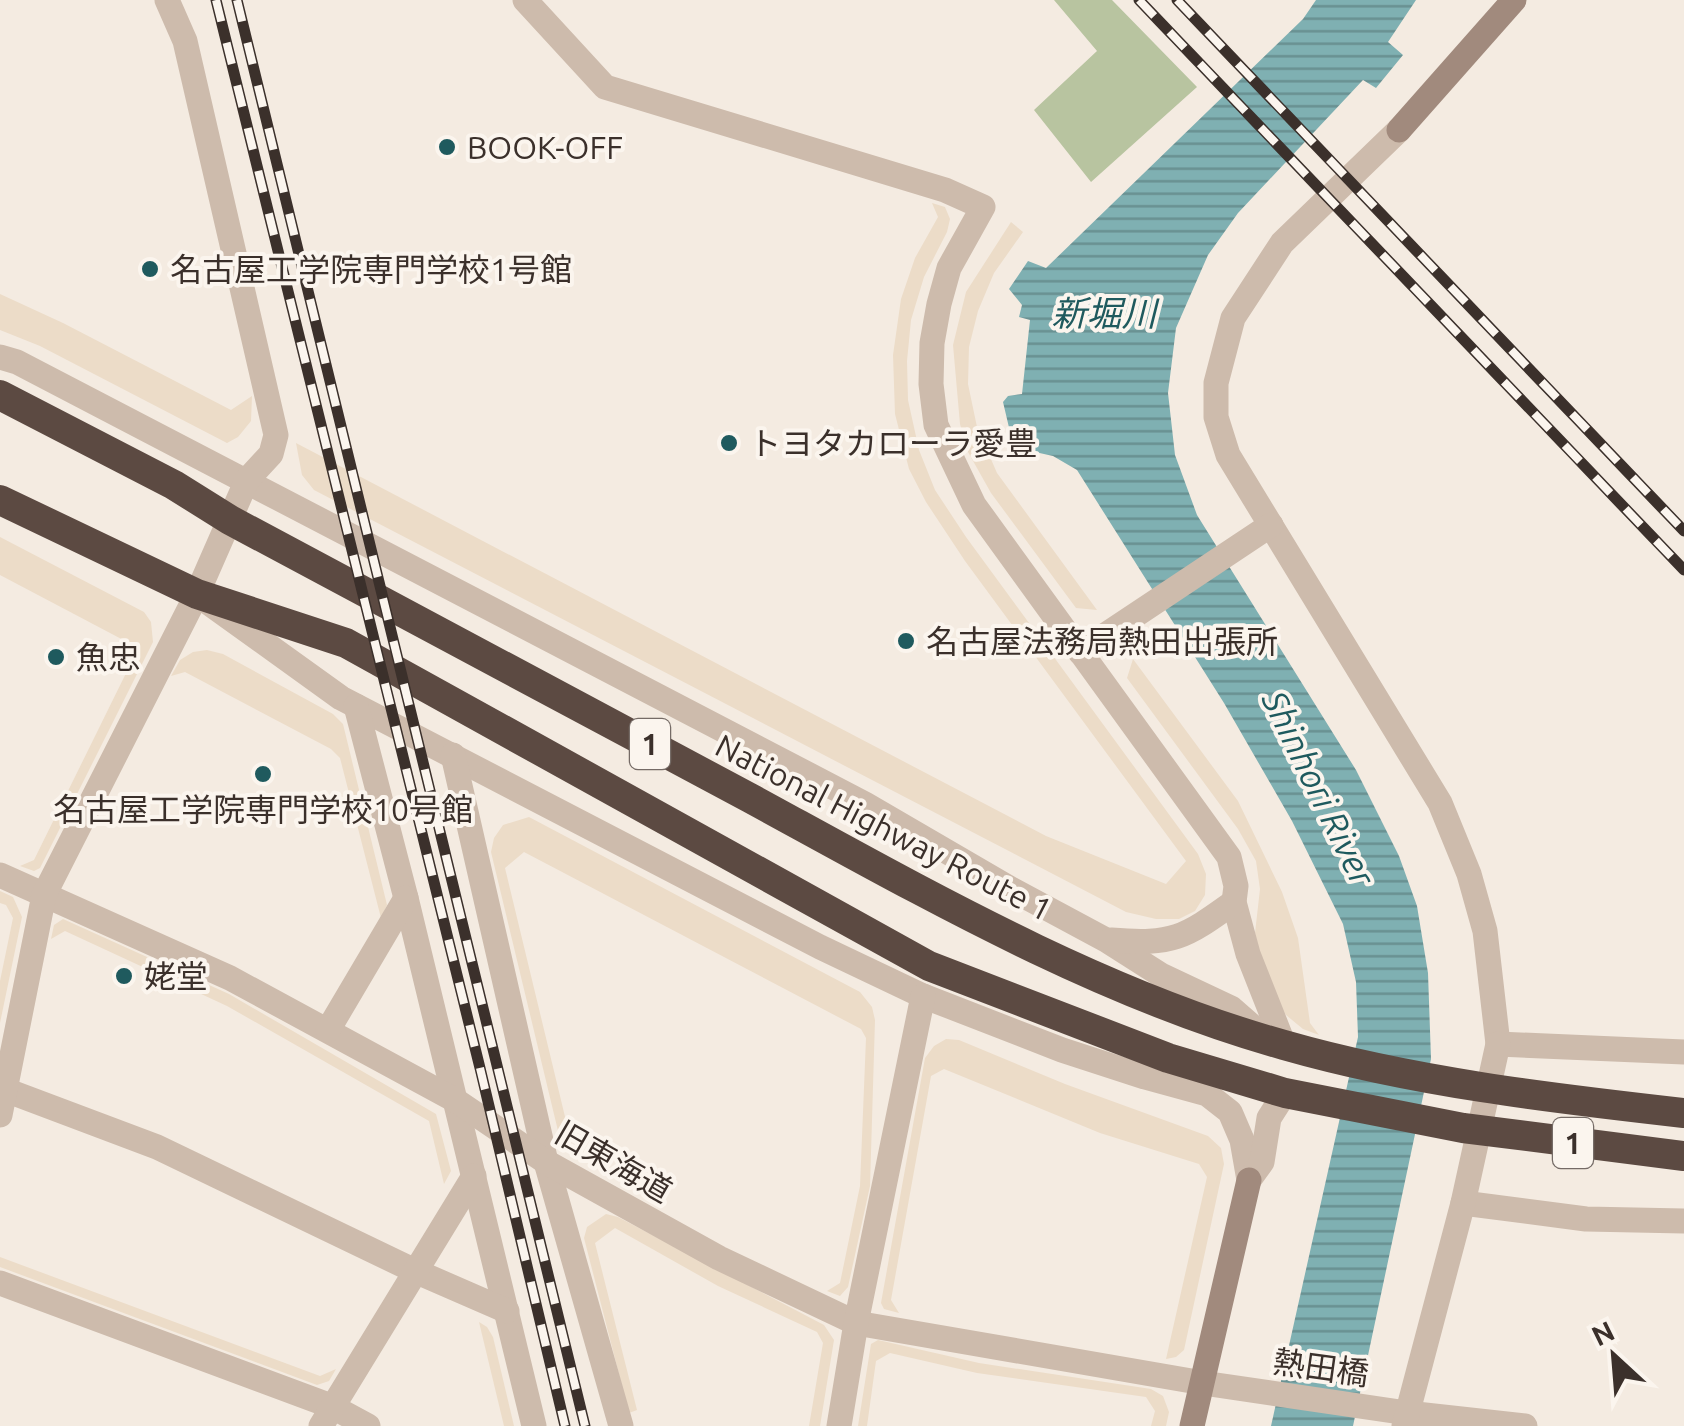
<svg xmlns="http://www.w3.org/2000/svg" width="1684" height="1426" font-family="Ubuntu,'Noto Sans JP',sans-serif">
  <style>
    .grass { fill: #b8c4a0 }
    .plaza { fill: #ecdcc8 }
    .water { fill: url(#water-rules) }
    .lines { fill: none; stroke-linecap: round; stroke-linejoin: round }
    .street { stroke: #cdbbac; stroke-width: 25 }
    .secondary { stroke: #a18a7d; stroke-width: 25 }
    .highway { stroke: #5c4a42; stroke-width: 30 }
    .rail-casing { stroke: #3b302b; stroke-width: 11 }
    .rail { stroke: #fbf5ee; stroke-width: 8; stroke-dasharray: 22; stroke-linecap: butt }
    .poi-dot { fill: #1f5a5e; stroke: #fbf5ee; stroke-width: 4 }
    .labels { text-anchor: middle; dominant-baseline: central; stroke-width: 8; stroke-linejoin: round; paint-order: stroke }
    .shield { fill: #fbf5ee; stroke: #756b66; stroke-width: 2.5 }
    .shield-label { font-size: 30px; font-weight: bold; fill: #3b302b }
    .poi-label { font-size: 32px; fill: #3b302b; stroke: #fbf5ee; text-anchor: start }
    .street-label { font-size: 32px; fill: #3b302b; stroke: #fbf5ee }
    .water-label { font-size: 35px; font-style: italic; fill: #1f5a5e; stroke: #fbf5ee }
  </style>
  <defs>
    <pattern id="water-rules" width="6" height="5" patternUnits="userSpaceOnUse" patternTransform="scale(2.5)"><rect width="6" height="5" fill="#7fb0b2"/><path d="M0 2.5h6" fill="none" stroke="#699091"/></pattern>
  </defs>
  <rect width="100%" height="100%" fill="#f4ebe1"/>
  <path class="grass" d="M1054 0H1112L1197 87 1091 182 1034 110 1097 51Z"/>
  <g class="plaza">
    <path d="M932 203 945 207 950 219 947 232 924 277 911 320 907 361 908 400 919 450 935 490 966 537 1198 854 1206 874 1205 895 1195 911 1179 919H1156L1126 912 314 490 302 475 296 443 1046 836 1166 884 1186 861 965 561 926 502 909 469 895 414 893 355 901 299 915 258 938 217Z"/>
    <path d="M1011 222 1023 232 994 273 978 311 969 347 968 384 977 427 997 473 1097 610 1076 608 991 493 968 452 960 424 953 345 966 292Z"/>
    <path d="M0 294 63 323 231 410 252 396 251 421 238 437 227 443 40 346 0 330Z"/>
    <path d="M0 537 144 612 151 622 153 642 40 868 34 871 20 866 34 860 134 657 129 643 0 575Z"/>
    <path d="M207 650 223 654 333 714 343 724 387 905 381 918 340 758 331 749 185 672 171 676 180 660 193 652Z"/>
    <path d="M1133 659 1238 801 1282 892 1298 938 1310 1023 1319 1035 1303 1029 1286 1015 1269 992 1255 933 1260 889 1256 861 1238 829 1127 678Z"/>
    <path d="M529 817 860 992 872 1007 875 1020 870 1186 848 1287 840 1296 827 1291 840 1283 860 1186 866 1038 861 1029 524 852 505 868 574 1154 580 1161 565 1150 559 1135 491 852 494 838 503 825Z"/>
    <path d="M0 891 13 897 22 917 0 1023V981L13 918 6 905 0 903Z"/>
    <path d="M63 919 229 994 436 1114 451 1171 444 1184 429 1121 227 1006 65 931 51 939 54 925Z"/>
    <path d="M946 1039 959 1040 1065 1084 1208 1136 1221 1148 1224 1164 1184 1350 1176 1357 1166 1359 1207 1177 1199 1164 1100 1133 944 1069 931 1076 891 1300 899 1313 884 1309 881 1303 925 1058 934 1046Z"/>
    <path d="M606 1214 618 1217 824 1325 834 1340 820 1426H809L823 1343 817 1332 718 1286 615 1228 595 1243 637 1410 629 1413 584 1238 587 1227Z"/>
    <path d="M0 1257 320 1376 336 1369 329 1381 317 1385 0 1267Z"/>
    <path d="M479 1322 487 1327 493 1337 514 1426H504Z"/>
    <path d="M878 1340 979 1363 1151 1389 1163 1396 1169 1412 1166 1426H1151L1155 1411 1146 1397 977 1373 890 1353 876 1361 867 1426H858L871 1344Z"/>
  </g>
  <path class="water" d="M1316 0H1416L1388 42 1403 55 1376 88 1363 80 1238 213 1208 255 1176 328 1168 393 1175 455 1197 515 1356 770 1399 856 1417 906 1428 973 1431 1059 1353 1426H1271L1358 1037 1356 982 1343 924 1292 821 1224 703 1077 470 1053 456 1035 452C1028 440 1025 434 1011 436L1003 402 1008 396 1022 394 1030 320 1019 317 1022 305 1009 289 1028 261 1046 268 1303 19Z"/>
  <g class="lines">
    <g class="street">
      <path d="M525 0 605 87 945 190 983 207 949 268 939 304 932 343 931 384 936 425 974 505 1229 857 1236 886 1234 902 1248 954 1284 1045"/>
      <path d="M1399 130 1282 243 1233 318 1216 383V417L1228 455 1440 803 1469 874 1485 931 1498 1044 1684 1052"/>
      <path d="M0 357 17 362 865 804 1011 889 1106 940 1161 975 1231 1008 1262 1035"/>
      <path d="M209 603 341 698 820 947 923 996 1062 1050 1145 1077 1207 1094 1230 1112 1242 1140 1249 1180"/>
      <path d="M1080 652 1271 525"/>
      <path d="M356 706 406 898 534 1426"/>
      <path d="M453 755 546 1162 621 1426"/>
      <path d="M0 875 230 978 455 1100 546 1162 719 1258 856 1323 1203 1383 1407 1413 1525 1426"/>
      <path d="M1111 940C1173 945 1184 938 1234 902"/>
      <path d="M328 1030 406 898"/>
      <path d="M0 1088 157 1147 415 1271 507 1311"/>
      <path d="M0 1115 44 895 197 594 247 480 271 454 276 435 185 41 167 0"/>
      <path d="M1249 1180 1262 1162 1269 1118 1285 1093"/>
      <path d="M1463 1203 1586 1219 1684 1221"/>
      <path d="M0 1283 331 1406 368 1426"/>
      <path d="M321 1426 474 1176"/>
      <path d="M839 1426 856 1323 923 996"/>
      <path d="M1404 1426 1463 1203 1498 1044"/>
    </g>
    <g class="secondary">
      <path d="M1399 130 1514 0"/>
      <path d="M1192 1426 1249 1180"/>
    </g>
    <g class="highway">
      <path d="M0 395 174 485 230 520C403 612 577 704 750 798 919 890 1097 993 1284 1045 1413 1082 1551 1098 1684 1113"/>
      <path d="M0 500 197 594 346 643 929 966 1168 1058 1285 1093 1463 1128 1684 1156"/>
    </g>
    <g class="rail-casing">
      <g id="rail">
        <path d="M216 0 480 1068 565 1426"/>
        <path d="M237 0 585 1426"/>
        <path d="M1139 0 1684 570"/>
        <path d="M1177 0 1684 531"/>
      </g>
    </g>
    <use href="#rail" class="rail"/>
  </g>
  <g class="poi-dot">
    <circle cx="447" cy="147" r="10"/>
    <circle cx="150" cy="269" r="10"/>
    <circle cx="729" cy="443" r="10"/>
    <circle cx="906" cy="641" r="10"/>
    <circle cx="56" cy="657" r="10"/>
    <circle cx="263" cy="774" r="10"/>
    <circle cx="124" cy="976" r="10"/>
  </g>
  <g class="labels">
    <g class="shield">
      <rect x="630" y="719" width="40" height="50" rx="8"/>
      <rect x="1553" y="1118" width="40" height="50" rx="8"/>
    </g>
    <g class="shield-label">
      <text x="650" y="744">1</text>
      <text x="1573" y="1143">1</text>
    </g>
    <g class="poi-label">
      <text x="467" y="147">BOOK-OFF</text>
      <text x="170" y="269">名古屋工学院専門学校1号館</text>
      <text x="749" y="443">トヨタカローラ愛豊</text>
      <text x="926" y="641">名古屋法務局熱田出張所</text>
      <text x="76" y="657">魚忠</text>
      <text x="263" y="809" text-anchor="middle">名古屋工学院専門学校10号館</text>
      <text x="144" y="976">姥堂</text>
    </g>
    <g class="street-label">
      <text transform="translate(884 827) rotate(27)">National Highway Route 1</text>
      <text transform="translate(614 1161) rotate(30)">旧東海道</text>
      <text transform="translate(1321 1367) rotate(8)">熱田橋</text>
    </g>
    <g class="water-label">
      <text x="1104" y="313">新堀川</text>
      <text transform="translate(1319 788) rotate(64)">Shinhori River</text>
    </g>
  </g>
  <g transform="translate(1614 1356) rotate(334)" stroke="#fbf5ee" stroke-width="8" paint-order="stroke">
  <path d="M0-8L18 38L0 25L-18 38Z" fill="#3b302b"/>
  <text y="-15" font-size="28" font-weight="bold" text-anchor="middle" fill="#3b302b">N</text>
  </g>
</svg>
